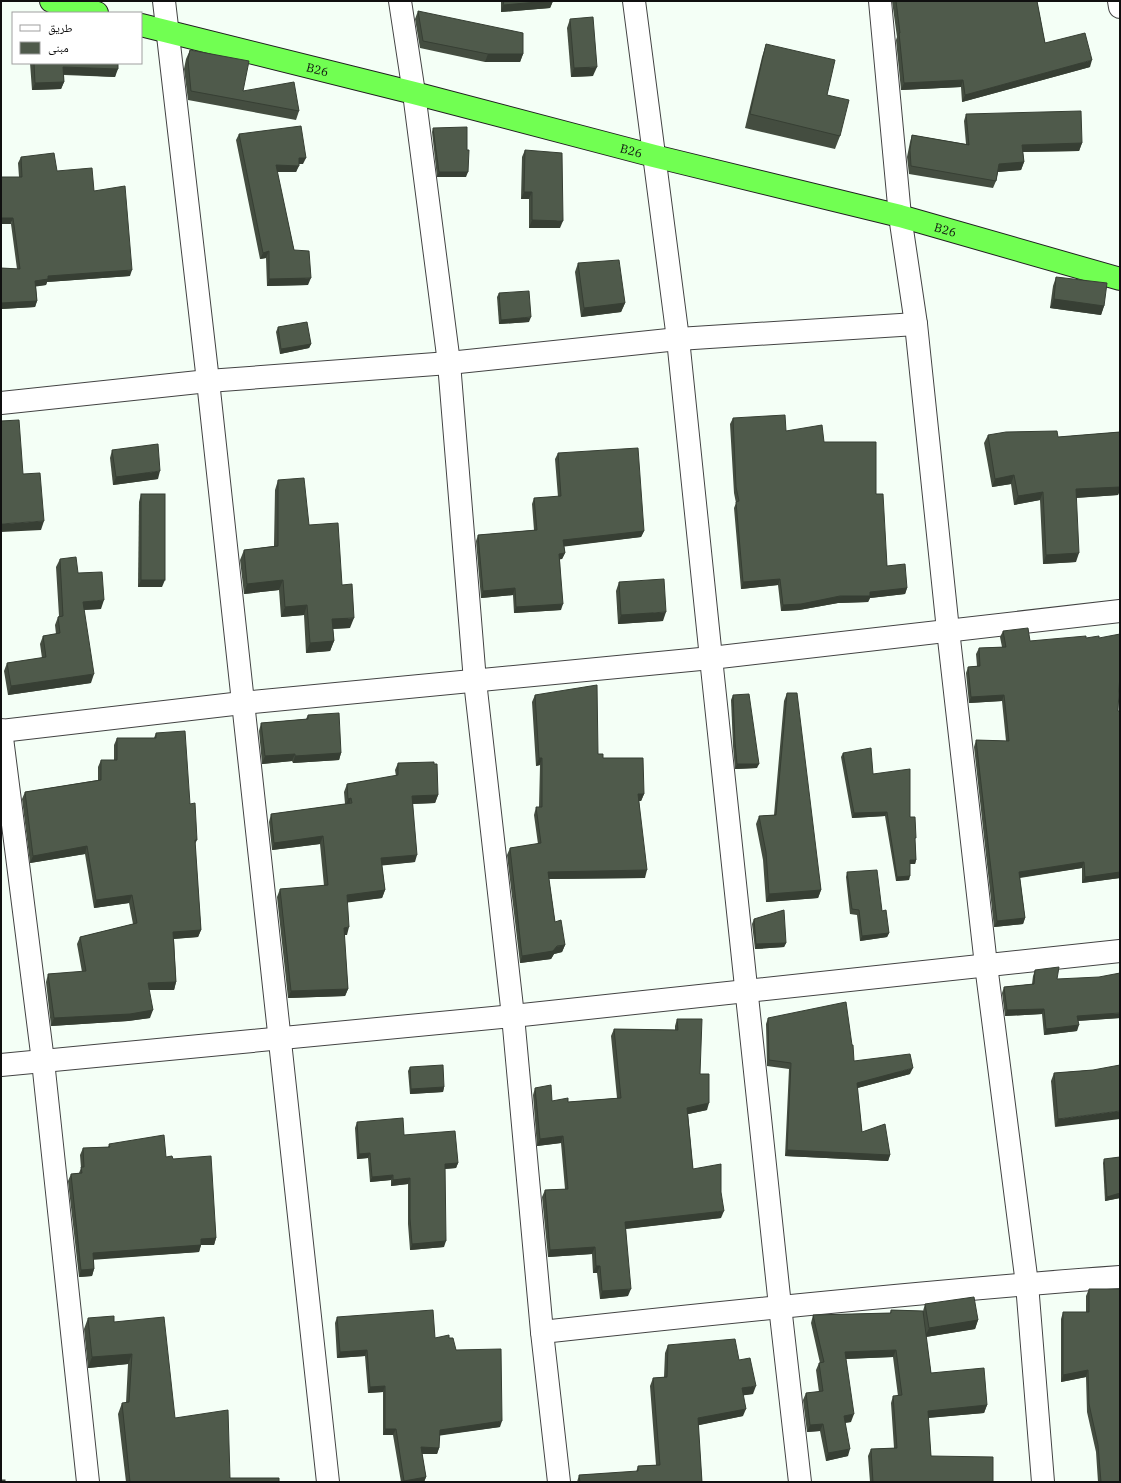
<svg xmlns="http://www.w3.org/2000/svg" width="1121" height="1483" font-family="'IBM Plex Serif','Noto Naskh Arabic',serif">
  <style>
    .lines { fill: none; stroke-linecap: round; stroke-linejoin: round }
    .minor-casing { stroke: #434343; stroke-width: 24 }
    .highway-casing { stroke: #212121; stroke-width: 24 }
    .minor { stroke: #fff; stroke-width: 22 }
    .highway { stroke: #71ff52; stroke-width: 22 }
    .wall { fill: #444d40 }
    .shaded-wall { fill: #373f34 }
    .building { fill: #4f5a4b; stroke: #373f34 }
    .labels { text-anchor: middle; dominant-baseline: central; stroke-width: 4; stroke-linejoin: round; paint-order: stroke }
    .street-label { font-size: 12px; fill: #101010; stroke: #fff }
  </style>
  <rect width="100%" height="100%" fill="#f4fff6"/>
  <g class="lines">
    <g class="minor-casing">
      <g id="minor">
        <path d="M164 1 208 381 328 1482"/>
        <path d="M400 1 414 93 449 363 475 681 513 1016 542 1332 559 1482"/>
        <path d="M634 1 678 339 711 658 780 1306 800 1482"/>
        <path d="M880 1 900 216 916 324 948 630 986 965 1027 1284 1043 1482"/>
        <path d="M1119 1 1120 7"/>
        <path d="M1 403 208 381 449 363 678 339 916 324"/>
        <path d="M1 730 43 1061 88 1482"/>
        <path d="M1 731 242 703 711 658 1120 611"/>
        <path d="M1 1065 513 1016 1120 951"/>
        <path d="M542 1332C734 1311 927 1291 1120 1277"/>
      </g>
    </g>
    <g class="highway-casing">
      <g id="highway">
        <path d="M51 1 97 13"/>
        <path id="s1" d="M141 25 414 93 654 156 900 216 1120 279"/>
      </g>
    </g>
    <use href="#minor" class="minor"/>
    <use href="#highway" class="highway"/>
  </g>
  <g class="wall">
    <path d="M501 1H553L550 8 501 12Z"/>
    <path d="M892 1H1037L1045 43 1090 67 962 102 961 87 901 90 896 40 897 37Z"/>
    <path d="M418 11 523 54 520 62H485L420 48 415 19Z"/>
    <path d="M570 19 593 76 571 77 567 28Z"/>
    <path d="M766 44 827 95 840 136 835 149 745 128 762 57Z"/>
    <path d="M190 50 243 91 299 111 296 120 188 100 184 69 186 59Z"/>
    <path d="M30 63H118L115 77 64 75V82L61 89 32 90Z"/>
    <path d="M966 114 1082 143 1079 151 1023 152 1024 162 1021 170 998 172 996 181 993 188 909 174 907 157 910 142 912 135 966 144 964 121Z"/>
    <path d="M433 128 467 150 466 177H437L432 132Z"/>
    <path d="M239 134 303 164H299L296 172H277L294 250 308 285 267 286 266 258 260 259 236 140Z"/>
    <path d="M525 150 560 228H529V199H521L522 157Z"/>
    <path d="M21 157 57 171 94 191 130 276 47 282 46 285 36 286 37 301 35 307 1 309V268L17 269 11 224 19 177 18 163Z"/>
    <path d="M578 263 625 303 621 312 581 317 575 272Z"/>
    <path d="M1056 277 1104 306 1101 315 1050 308 1053 286Z"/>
    <path d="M499 293 529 322 499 324 497 297Z"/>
    <path d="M278 327 311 344 309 348 280 354 276 332Z"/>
    <path d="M733 418 786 431 824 442 876 494 887 566 907 588 905 594 870 598 868 602 838 603 799 610 781 611 778 585 741 589 734 508 736 503 734 493 730 424Z"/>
    <path d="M1120 432V490L1118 495 1076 498V562L1043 564 1040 500 1014 505 1011 484 992 487 984 443 988 435 1058 437Z"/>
    <path d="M112 450 158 479 113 485 110 458Z"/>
    <path d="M558 453 644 531 641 537 564 546 565 553 562 559H560L561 610 514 613 513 595 481 598 476 541 478 535 534 530 532 504 534 498 558 497 555 459Z"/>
    <path d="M278 480 309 525 342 585 350 628 333 629 334 641 330 651 306 653 304 615 281 617 279 590 244 594 240 560 244 550 274 546 275 490Z"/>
    <path d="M141 494 162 587H138L139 502Z"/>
    <path d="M60 559 78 573 101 609 84 610 91 683 8 695 4 671 7 663 42 658 40 644 43 636 56 634 55 625 58 617 59 616 56 567Z"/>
    <path d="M619 582 663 621 618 624 616 591Z"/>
    <path d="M1003 631 1030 641 1086 638H1099L1118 711H1120V878L1082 883V868L1020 878 1025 918 1023 924 994 927 974 747 976 740 1006 741 1002 701 969 703 966 673 968 667 977 666 976 654 979 648 1002 647 1000 637Z"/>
    <path d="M787 693 821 890 818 898 766 902 763 860 756 824 759 816 774 815 784 701Z"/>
    <path d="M535 695 598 754 644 794 641 801H639L645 878 549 879 555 922 565 945 562 952 554 954 551 959 520 963 507 855 510 848 538 844 534 815 536 807H539L540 765 536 766 532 702Z"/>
    <path d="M733 695 757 768 735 769 733 746 731 700Z"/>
    <path d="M308 715 341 753 339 760 293 763 292 761 262 764 259 731 261 723 306 719Z"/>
    <path d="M156 733 190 804 197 840 195 844 201 930 198 937 174 939 176 982 174 990H149L150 1018 128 1021 51 1026 46 982 48 974 82 972 77 944 80 937 133 924 129 903 94 908 85 854 30 863 22 799 25 792 98 780V767L101 760H114V745L117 738H154Z"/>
    <path d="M843 753 873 774 910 817 915 842 916 860 915 864H910L909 880 896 881 885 816 852 818 841 757Z"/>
    <path d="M398 763 438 795 435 803 413 804 415 862 382 865 385 890 382 898 347 902V935H344L348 989 345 996 288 998 277 897 280 889 324 886 320 844 272 850 269 822 271 814 345 804 344 792 347 784 396 776 395 770Z"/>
    <path d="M847 872 882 911 889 933 887 937 860 941 857 915 850 914 846 877Z"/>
    <path d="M754 919 786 943 784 947 755 949 752 924Z"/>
    <path d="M1035 970 1057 979 1120 1018 1078 1021 1077 1031 1044 1035 1042 1014 1005 1016 1002 993 1004 987 1032 984 1033 976Z"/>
    <path d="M768 1018 854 1061 910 1074 857 1088 862 1132 890 1155 888 1161 785 1156 789 1069 767 1066 766 1024Z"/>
    <path d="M677 1019 700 1074 707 1110 688 1114 693 1169 721 1218 626 1229 628 1296 600 1299 597 1273H593L592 1254 548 1257 542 1197 545 1190 565 1189 561 1143 537 1146 533 1095 535 1088 552 1101 568 1102 617 1098 611 1036 614 1029 675 1030V1026Z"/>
    <path d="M410 1067 444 1087 443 1092 410 1094 408 1071Z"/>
    <path d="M1093 1070 1055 1127 1051 1081 1054 1073Z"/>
    <path d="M357 1122 404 1135 458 1163 456 1168 445 1169 444 1247 410 1250 408 1224V1184L391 1186V1180L370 1182 368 1158 357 1159 355 1128Z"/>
    <path d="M109 1144 173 1159 216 1238 214 1245H201L199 1252 94 1259V1269L92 1276 79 1277 68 1181 71 1174 79 1173 81 1168 80 1155 83 1148 108 1147Z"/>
    <path d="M1104 1159 1120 1198 1105 1201 1103 1163Z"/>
    <path d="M1089 1289 1120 1482H1098L1096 1452 1087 1412 1086 1377 1061 1382V1319L1063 1312H1086V1296Z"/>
    <path d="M925 1304 978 1320 975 1329 926 1337 931 1373 987 1405 984 1413 928 1418 931 1456 993 1482H870L868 1456 871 1449 894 1448 891 1403 893 1396H898L893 1357 846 1359 851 1422 845 1423 848 1456 826 1461 820 1431 807 1432 803 1400 806 1393 819 1392 816 1370 819 1363H820L811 1323 813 1315 890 1313 891 1310 923 1311Z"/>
    <path d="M337 1317 435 1338H449L500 1427 439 1435V1448L437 1454H422L426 1477 424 1482H401L393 1435H383V1392L368 1393 365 1356 337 1358 335 1323Z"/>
    <path d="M88 1318 114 1322 175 1418 230 1478 279 1482H126L118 1414 122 1403H126L128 1364 88 1368 84 1329Z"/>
    <path d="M668 1345 739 1360 753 1394 743 1395V1416L698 1425 702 1482H577L579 1475 636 1472 638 1466 656 1465 650 1386 653 1378 664 1377 665 1353Z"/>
  </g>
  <g class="shaded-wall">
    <path d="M553 1 550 8 501 12 503 5Z"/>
    <path d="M488 54H523L520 62H485Z"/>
    <path d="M1092 60 1090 67 962 102 965 95Z"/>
    <path d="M63 67 118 69 115 77 61 74Z"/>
    <path d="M597 67 593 76 571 77 574 68Z"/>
    <path d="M963 80 961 87 901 90 904 83Z"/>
    <path d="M64 82 61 89 32 90 35 83Z"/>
    <path d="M1082 143 1079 151 1019 152 1022 145Z"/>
    <path d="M299 158H306L303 164H296Z"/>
    <path d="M1024 162 1021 170 996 172 999 164Z"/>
    <path d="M276 165 299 166 296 172H273Z"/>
    <path d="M439 172H468L466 177H437Z"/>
    <path d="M524 192H532L529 199H521Z"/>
    <path d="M1 218H13L11 224H1Z"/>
    <path d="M532 220 563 221 560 228H529Z"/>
    <path d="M269 251 266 258 260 259 263 253Z"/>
    <path d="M132 270 130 276 47 282 46 285 33 287 35 281 48 276Z"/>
    <path d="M311 278 308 285 267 286 269 279Z"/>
    <path d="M1054 299 1104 306 1101 315 1050 308Z"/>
    <path d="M37 301 35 307 1 309V303Z"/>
    <path d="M625 303 621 312 581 317 584 308Z"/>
    <path d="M531 317 529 322 499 324 501 320Z"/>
    <path d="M311 344 309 348 280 354 281 349Z"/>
    <path d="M160 471 158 479 113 485 116 477Z"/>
    <path d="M1014 475 1011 484 992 487 995 479Z"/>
    <path d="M1120 487V490L1118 495 1073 498 1076 489Z"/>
    <path d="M1043 492 1040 500 1014 505 1018 496Z"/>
    <path d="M44 521 41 530 1 532V524Z"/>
    <path d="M644 531 641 537 561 547 563 540Z"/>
    <path d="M565 553 562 559 557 560 559 554Z"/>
    <path d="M1079 553 1076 562 1043 564 1046 555Z"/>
    <path d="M780 579 778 585 741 589 743 582Z"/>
    <path d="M141 580H165L162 587H138Z"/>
    <path d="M283 580 279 590 244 594 247 584Z"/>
    <path d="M515 588 513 595 481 598 483 591Z"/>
    <path d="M907 588 905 594 870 598 868 602 838 603 799 610 781 611 783 605 870 592Z"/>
    <path d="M104 600 101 609 80 610 83 602Z"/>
    <path d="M563 604 561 610 514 613 516 607Z"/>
    <path d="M307 605 304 615 281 617 285 607Z"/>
    <path d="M666 612 663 621 618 624 621 615Z"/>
    <path d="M354 618 350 628 328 629 332 619Z"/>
    <path d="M334 641 330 651 306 653 310 643Z"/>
    <path d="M94 674 91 683 8 695 11 686Z"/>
    <path d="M1004 695 1002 701 969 703 971 697Z"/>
    <path d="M341 753 339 760 293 763 295 756Z"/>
    <path d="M295 754 292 761 262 764 265 756Z"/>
    <path d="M539 758H542L540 765 536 766Z"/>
    <path d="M737 764H759L757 768 735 769Z"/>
    <path d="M638 794H644L641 801H635Z"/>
    <path d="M438 795 435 803 410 804 412 796Z"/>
    <path d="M351 798 349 806H346L348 799Z"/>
    <path d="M887 812 885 816 852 818 854 813Z"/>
    <path d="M323 836 320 844 272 850 274 843Z"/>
    <path d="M87 846 85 854 30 863 33 856Z"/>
    <path d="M417 855 415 862 378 866 381 858Z"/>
    <path d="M910 860H916L915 864H909Z"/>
    <path d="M1084 862 1082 868 1016 878 1019 872Z"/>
    <path d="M647 870 645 878 545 879 548 872Z"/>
    <path d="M1120 872V878L1082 883 1085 877Z"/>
    <path d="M910 876 909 880 896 881 897 877Z"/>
    <path d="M385 890 382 898 344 903 347 895Z"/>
    <path d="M821 890 818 898 766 902 769 894Z"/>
    <path d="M132 895 129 903 94 908 96 900Z"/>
    <path d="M1025 918 1023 924 994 927 997 921Z"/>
    <path d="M349 927 347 935H341L344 928Z"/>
    <path d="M201 930 198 937 171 939 173 932Z"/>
    <path d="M889 933 887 937 860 941 862 936Z"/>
    <path d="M786 943 784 947 755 949 756 944Z"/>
    <path d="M565 945 562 952 554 954 551 959 520 963 522 956Z"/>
    <path d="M176 982 174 990H146L148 983Z"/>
    <path d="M348 989 345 996 288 998 291 991Z"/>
    <path d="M1044 1009 1042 1014 1005 1016 1007 1010Z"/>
    <path d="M153 1010 150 1018 128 1021 51 1026 54 1018Z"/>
    <path d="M1120 1013V1018L1075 1021 1077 1016Z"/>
    <path d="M1079 1025 1077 1031 1044 1035 1046 1029Z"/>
    <path d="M913 1068 910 1074 854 1089 857 1083Z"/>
    <path d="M444 1087 443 1092 410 1094 411 1089Z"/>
    <path d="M709 1103 707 1110 684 1115 687 1108Z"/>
    <path d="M1120 1111V1119L1055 1127 1058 1119Z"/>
    <path d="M563 1136 561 1143 537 1146 540 1139Z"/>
    <path d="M787 1150 890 1155 888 1161 785 1156Z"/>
    <path d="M370 1153 368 1158 357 1159 359 1154Z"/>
    <path d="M458 1163 456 1168 443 1169 445 1164Z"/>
    <path d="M393 1175 391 1180 370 1182 372 1177Z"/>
    <path d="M410 1178 408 1184 391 1186 393 1180Z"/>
    <path d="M1120 1193V1198L1105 1201 1107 1197Z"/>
    <path d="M724 1211 721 1218 623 1229 625 1222Z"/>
    <path d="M216 1238 214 1245H201L199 1252 91 1260 93 1253 201 1239Z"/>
    <path d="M446 1241 444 1247 410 1250 412 1244Z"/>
    <path d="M595 1247 592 1254 548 1257 550 1250Z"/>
    <path d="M596 1266H600L597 1273H593Z"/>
    <path d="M94 1269 92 1276 79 1277 81 1270Z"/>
    <path d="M631 1289 628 1296 600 1299 602 1291Z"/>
    <path d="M978 1320 975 1329 925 1337 929 1328Z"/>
    <path d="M367 1350 365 1356 337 1358 340 1352Z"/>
    <path d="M896 1350 893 1357 842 1359 845 1352Z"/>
    <path d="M132 1354 128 1364 88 1368 92 1357Z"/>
    <path d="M1088 1370 1086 1377 1061 1382 1063 1375Z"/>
    <path d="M385 1386 383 1392 368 1393 370 1387Z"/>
    <path d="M756 1386 753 1394 739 1396 742 1388Z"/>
    <path d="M987 1405 984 1413 925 1418 928 1411Z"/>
    <path d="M746 1409 743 1416 695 1426 698 1418Z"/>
    <path d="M854 1414 851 1422 841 1423 844 1416Z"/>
    <path d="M502 1421 500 1427 437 1436 440 1430Z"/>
    <path d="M823 1424 820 1431 807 1432 810 1425Z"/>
    <path d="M385 1429H396L393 1435H383Z"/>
    <path d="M421 1447 439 1448 437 1454H419Z"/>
    <path d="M850 1449 848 1456 826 1461 828 1453Z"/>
    <path d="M426 1477 424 1482H404V1481Z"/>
  </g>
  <g class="building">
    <path d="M504 1H550L503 5Z"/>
    <path d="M896 1H1037L1045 43 1085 33 1092 60 965 95 963 80 904 83 899 33H900Z"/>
    <path d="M418 11 523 33V54H488L423 41Z"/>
    <path d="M593 17 597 67 574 68 570 19Z"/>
    <path d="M766 44 835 60 827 95 849 100 840 136 750 114Z"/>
    <path d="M190 50 249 61 243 91 294 82 299 111 191 91 188 60Z"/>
    <path d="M34 63H118V69L63 67 64 82 35 83Z"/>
    <path d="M1081 111 1082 143 1022 145 1024 162 999 164 996 181 911 166 910 150 912 135 969 145 966 114Z"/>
    <path d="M301 126 306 158H299V166L276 165 294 250 309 251 311 278 269 279V251L263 253 239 134Z"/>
    <path d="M467 127V150H469L468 172H439L433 128Z"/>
    <path d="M525 150 562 153 563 221 532 220V192H524Z"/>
    <path d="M54 153 57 171 92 168 94 191 125 186 132 270 48 276V279L35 281 37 301 1 303V268L20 269 13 218H1V177H22L21 157Z"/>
    <path d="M619 260 625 303 584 308 578 263Z"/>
    <path d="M1056 277 1107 283 1104 306 1054 299Z"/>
    <path d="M529 291 531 317 501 320 499 293Z"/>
    <path d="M307 322 311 344 281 349 278 327Z"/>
    <path d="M785 415 786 431 822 425 824 442H876V494H883L887 566 905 564 907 588 870 592V596H840L801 604 783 605 780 579 743 582 736 502 739 501 736 487 733 418Z"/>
    <path d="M19 420 23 474 40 473 44 521 1 524V421Z"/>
    <path d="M1057 431 1058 437 1120 432V487L1076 489 1079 553 1046 555 1043 492 1018 496 1014 475 995 479 988 435 1006 432Z"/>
    <path d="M158 444 160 471 116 477 112 450Z"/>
    <path d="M638 448 644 531 563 540 565 553 559 554 563 604 516 607 515 588 483 591 478 535 537 530 534 498 561 496 558 453Z"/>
    <path d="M304 478 309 525 338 523 342 585 352 584 354 618 332 619 334 641 310 643 307 605 285 607 283 580 247 584 244 550 278 546V480Z"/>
    <rect x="141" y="494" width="24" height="86"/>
    <path d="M76 557 78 573 102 572 104 600 83 602 94 674 11 686 7 663 46 657 43 636 60 633 58 617 63 616 60 559Z"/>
    <path d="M664 579 666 612 621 615 619 582Z"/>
    <path d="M1028 628 1030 641 1086 636V638L1099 636V638L1120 634V672L1118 711H1120V872L1085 877 1084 862 1019 872 1025 918 997 921 976 740 1009 741 1004 695 971 697 968 667 980 666 979 648 1006 647 1003 631Z"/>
    <path d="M597 685 598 754H603V758H643L644 794H638L647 870 548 872 555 922 561 920 565 945 557 946 553 951 522 956 510 848 541 843 536 807H542V758H539L535 695Z"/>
    <path d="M787 693H797L821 890 769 894 766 852 759 816 776 815Z"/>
    <path d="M749 694 759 764H737L735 742 733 695Z"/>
    <path d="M339 713 341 753 295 756V754L265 756 261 723 308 719V715Z"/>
    <path d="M185 731 190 804 195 803 197 840H195L201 930 173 932 176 982 148 983 153 1010 130 1014 54 1018 48 974 86 971 80 937 137 923 132 895 96 900 87 846 33 856 25 792 101 780V760H117V738H156V733Z"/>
    <path d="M871 748 873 774 910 769V817H915L916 838H915L916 860H910V876L897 877 887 812 854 813 843 753Z"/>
    <path d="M434 762V764H437L438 795 412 796 417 855 381 858 385 890 347 895 349 927 344 928 348 989 291 991 280 889 328 885 323 836 274 843 271 814 352 803 351 798 348 799 347 784 398 775V763Z"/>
    <path d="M877 870 882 911 886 910 889 933 862 936 859 910 852 909 847 872Z"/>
    <path d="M784 910 786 943 756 944 754 919Z"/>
    <path d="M1059 967 1057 979 1099 977 1120 973V1013L1077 1016 1079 1025 1046 1029 1044 1009 1007 1010 1004 987 1034 984 1035 970Z"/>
    <path d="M846 1002 852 1045H853L854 1061 910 1054 913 1068 857 1083 862 1132 885 1124 890 1155 787 1150 791 1063 769 1060 768 1018Z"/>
    <path d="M677 1019H702L700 1074H709V1103L687 1108 693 1169 721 1164V1192L724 1211 625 1222 631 1289 602 1291 600 1266H596L595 1247 550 1250 545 1190 568 1189 563 1136 540 1139 535 1088 551 1085 552 1101 568 1098V1102L621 1098 614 1029 678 1030Z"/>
    <path d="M443 1065 444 1087 411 1089 410 1067Z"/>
    <path d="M1120 1065V1111L1058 1119 1054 1073 1093 1070Z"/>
    <path d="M403 1118 404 1135 455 1131 458 1163 445 1164 446 1241 412 1244 410 1218V1178L393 1180V1175L372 1177 370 1153 359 1154 357 1122Z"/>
    <path d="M164 1135 166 1157 172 1156 173 1159 211 1156 216 1238 201 1239V1245L93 1253 94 1269 81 1270 71 1174 82 1173 81 1167H84L83 1148 110 1147 109 1144Z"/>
    <path d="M1120 1157V1193L1107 1197 1104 1159Z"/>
    <path d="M1089 1289H1120V1482H1101L1098 1445 1089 1404 1088 1370 1063 1375V1312H1089Z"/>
    <path d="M974 1297 978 1320 929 1328 925 1304Z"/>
    <path d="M433 1310 435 1338 449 1335V1338H453L456 1350 501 1349 502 1421 440 1430 439 1448 421 1447 426 1477 404 1481 396 1429H385V1386L370 1387 367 1350 340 1352 337 1317Z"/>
    <path d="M891 1310 923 1311 931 1373 984 1368 987 1405 928 1411 931 1456 993 1457V1482H873L871 1449 897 1448 893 1396 902 1395 896 1350 845 1352 854 1414 844 1416 850 1449 828 1453 823 1424 810 1425 806 1393 823 1391 819 1363 824 1362 813 1315 891 1313Z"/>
    <path d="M114 1316V1322L164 1317 175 1418 228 1410 230 1478H279V1482H130L122 1403 129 1402 132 1354 92 1357 88 1318Z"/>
    <path d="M735 1339 739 1360 750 1358 756 1386 742 1388 746 1409 698 1418 702 1482H580L579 1475 638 1471V1466L660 1465 653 1378 667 1377 668 1345Z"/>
    <rect x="1" y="1480" width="4" height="2"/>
  </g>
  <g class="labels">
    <g class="street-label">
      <text stroke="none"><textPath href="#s1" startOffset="182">B26</textPath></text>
      <text stroke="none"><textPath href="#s1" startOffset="506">B26</textPath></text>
      <text stroke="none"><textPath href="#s1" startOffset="830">B26</textPath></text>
    </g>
  </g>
  <rect width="1121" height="1483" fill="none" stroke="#101010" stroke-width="4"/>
  <rect x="12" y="12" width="130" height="52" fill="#ffffff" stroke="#9f9f9f"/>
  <rect x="20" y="25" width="20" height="6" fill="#ffffff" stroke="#9f9f9f"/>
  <text x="48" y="32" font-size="12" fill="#101010">طريق</text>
  <rect x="20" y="42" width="20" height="12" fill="#4f5a4b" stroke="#9f9f9f"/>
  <text x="48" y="52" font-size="12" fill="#101010">مبنى</text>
</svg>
